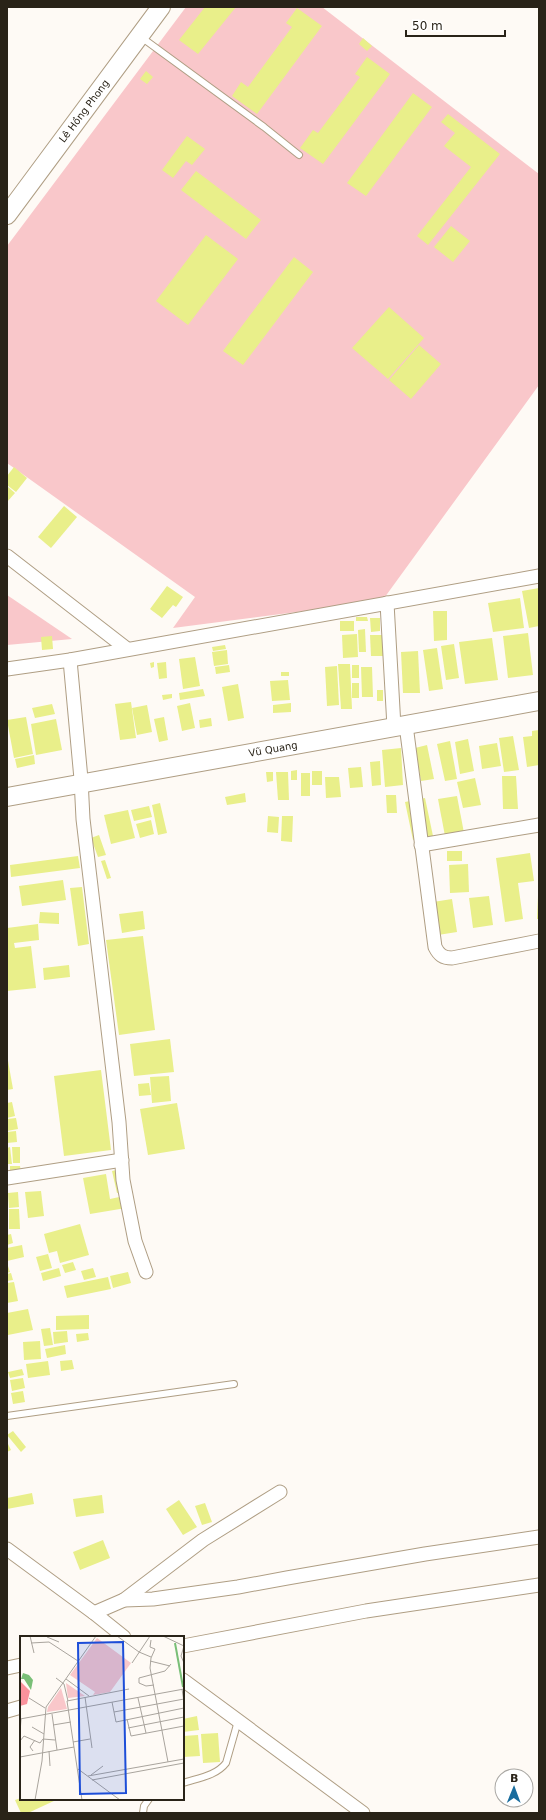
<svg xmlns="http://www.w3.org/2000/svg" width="546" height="1820" font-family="'DejaVu Sans',sans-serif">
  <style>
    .green { fill: #f9c7ca }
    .building { fill: #e9ef8a }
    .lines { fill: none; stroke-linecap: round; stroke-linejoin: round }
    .lane-casing { stroke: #af9e84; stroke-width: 8 }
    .street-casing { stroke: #af9e84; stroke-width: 15 }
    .secondary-casing { stroke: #af9e84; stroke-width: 20 }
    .lane { stroke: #fff; stroke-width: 6 }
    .street { stroke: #fff; stroke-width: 13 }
    .secondary { stroke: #fff; stroke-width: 18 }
    .labels { text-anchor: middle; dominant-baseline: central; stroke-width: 3; stroke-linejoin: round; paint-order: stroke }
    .street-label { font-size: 10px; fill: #292318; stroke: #fff }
    .inset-river { fill: none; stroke: #79bf77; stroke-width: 2 }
    .inset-road { fill: none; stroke: #a9a49d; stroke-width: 1 }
    .view { fill: #1d4ed8; fill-opacity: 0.15; stroke: #1d4ed8; stroke-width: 2 }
    .inset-edge { fill: none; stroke: #292318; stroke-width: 2 }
  </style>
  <rect width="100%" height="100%" fill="#fefaf5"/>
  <g class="green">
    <path d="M186 7H322L539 174V385L382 601 173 628 195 597 7 463V246Z"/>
    <path d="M7 595 72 639 7 645Z"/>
  </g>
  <g class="building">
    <path d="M205 7H236L198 54 179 40Z"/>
    <path d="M297 8 322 26 257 114 232 96 241 82 248 87 292 27 286 23Z"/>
    <path d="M363 38 372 46 367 51 359 44Z"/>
    <path d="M367 57 390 74 323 164 300 148 313 130 318 133 360 77 355 74Z"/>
    <path d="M146 71 153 77 147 84 140 79Z"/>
    <path d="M413 93 432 107 366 196 347 183Z"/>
    <path d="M448 114 500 154 428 245 417 236 471 167 444 146 455 133 441 122Z"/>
    <path d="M187 136 205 149 192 165 186 161 173 178 162 170Z"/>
    <path d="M196 171 261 220 246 239 181 190Z"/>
    <path d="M451 226 470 241 453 262 434 247Z"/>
    <path d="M206 235 238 259 188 325 156 301Z"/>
    <path d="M294 257 313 272 243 365 223 351Z"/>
    <path d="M389 307 424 338 388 379 352 348Z"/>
    <path d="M419 345 441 364 411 399 389 380Z"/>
    <path d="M14 467 27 478 16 492 7 485V476Z"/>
    <path d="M7 486 15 493 7 502Z"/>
    <path d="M64 506 77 517 51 548 38 537Z"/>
    <path d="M167 586 183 597 176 607 173 605 162 618 150 609Z"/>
    <path d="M539 588V626L529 628 522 591Z"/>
    <path d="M520 598 524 628 493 632 488 603Z"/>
    <path d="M433 611H447V640L434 641Z"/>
    <path d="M356 617H367L368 621H356Z"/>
    <path d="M370 618H380V631L371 632Z"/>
    <rect x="340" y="621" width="14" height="10"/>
    <path d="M365 629 366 652H359L358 630Z"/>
    <path d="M528 633 533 675 508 678 503 636Z"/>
    <path d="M357 634 358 657 343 658 342 635Z"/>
    <path d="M370 635H383V656H371Z"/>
    <path d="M52 636 53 649 42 650 41 637Z"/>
    <path d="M492 638 498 680 465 684 459 642Z"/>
    <path d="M454 644 459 678 446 680 441 646Z"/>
    <path d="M225 645 226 649 213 651 212 647Z"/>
    <path d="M437 648 443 689 429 691 423 650Z"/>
    <path d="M227 650 228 664 214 666 212 652Z"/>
    <path d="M418 651 420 693H403L401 652Z"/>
    <path d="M195 657 200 686 183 689 179 659Z"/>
    <path d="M154 662V667L151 668 150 663Z"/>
    <path d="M166 662 167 678 159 679 157 663Z"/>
    <path d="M338 664H350L352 709H341Z"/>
    <path d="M229 665 230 672 216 674 215 667Z"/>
    <rect x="352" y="665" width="7" height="13"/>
    <path d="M337 666 339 705 327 706 325 667Z"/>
    <path d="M361 667H372L373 697H362Z"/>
    <rect x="281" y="672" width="8" height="4"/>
    <path d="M288 680 290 700 272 701 270 681Z"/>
    <rect x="352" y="683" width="7" height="15"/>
    <path d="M238 684 244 718 228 721 222 687Z"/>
    <path d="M203 689 205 696 180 700 179 693Z"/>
    <rect x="377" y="690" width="6" height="11"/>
    <path d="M172 694V698L163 700 162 695Z"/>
    <path d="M131 702 136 738 120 740 115 704Z"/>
    <path d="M190 703 195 728 182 731 177 706Z"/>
    <path d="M291 703V712L273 713V705Z"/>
    <path d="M52 704 55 714 35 718 32 708Z"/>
    <path d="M147 705 152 732 137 735 132 708Z"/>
    <path d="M26 717 33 754 14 758 7 720Z"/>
    <path d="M164 717 168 740 159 742 154 719Z"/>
    <path d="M211 718 212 726 200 728 199 720Z"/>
    <path d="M56 719 62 750 36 755 31 724Z"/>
    <path d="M539 730V765L527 767 523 737 532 736V731Z"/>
    <path d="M513 736 519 770 504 772 499 738Z"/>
    <path d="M468 739 474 771 460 774 455 742Z"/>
    <path d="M450 741 457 779 445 781 437 744Z"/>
    <path d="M497 743 501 766 482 769 479 746Z"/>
    <path d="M427 745 434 779 421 781 415 748Z"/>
    <path d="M401 748 403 785 385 787 382 750Z"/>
    <path d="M34 755 35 764 17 768 15 759Z"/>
    <path d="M380 761 381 785 372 786 370 762Z"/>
    <path d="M361 767 363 787 350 788 348 768Z"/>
    <path d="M297 770V780H291V771Z"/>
    <rect x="312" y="771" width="10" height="14"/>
    <path d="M266 772H273V781L267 782Z"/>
    <path d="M276 772H288L289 800H278Z"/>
    <rect x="301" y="773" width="9" height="23"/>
    <path d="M502 776H516L518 809H503Z"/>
    <path d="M325 777H339L341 797 326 798Z"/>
    <path d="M475 778 481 805 463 808 457 782Z"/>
    <path d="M245 793 246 802 227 805 225 797Z"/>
    <path d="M386 795H396L397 813H387Z"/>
    <path d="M457 796 464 833 445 836 438 799Z"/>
    <path d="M425 798 433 836 413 840 405 802Z"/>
    <path d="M160 803 167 833 158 835 152 805Z"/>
    <path d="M149 806 152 817 134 821 131 810Z"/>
    <path d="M128 810 135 838 111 844 104 815Z"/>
    <path d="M268 816 279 817 278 833 267 832Z"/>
    <path d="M282 816H293L292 842 281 841Z"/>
    <path d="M151 820 154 834 140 838 136 824Z"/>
    <path d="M99 835 106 855 98 857 91 838Z"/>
    <rect x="447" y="851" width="15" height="10"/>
    <path d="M530 853 534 881 518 883 523 919 505 922 496 858Z"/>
    <path d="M78 856 80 868 11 877 10 865Z"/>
    <path d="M105 860 111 878 107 879 101 861Z"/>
    <path d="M468 864 469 892 450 893 449 865Z"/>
    <path d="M63 880 66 900 22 906 19 886Z"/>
    <path d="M82 887 89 944 78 946 70 888Z"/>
    <path d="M489 896 493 925 473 928 469 898Z"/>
    <path d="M538 896H539V919H537Z"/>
    <path d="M452 899 457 932 438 935 433 902Z"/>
    <path d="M143 911 145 929 122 933 119 914Z"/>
    <path d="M40 912 59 913V924L39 923Z"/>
    <path d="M38 924 39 940 14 943 15 948 31 946 36 988 7 991V928Z"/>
    <path d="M143 936 155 1030 119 1035 106 940Z"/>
    <path d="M69 965 70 977 44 980 43 968Z"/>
    <path d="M170 1039 174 1072 134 1076 130 1044Z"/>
    <path d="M7 1055 13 1089 7 1090Z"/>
    <path d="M101 1070 111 1150 64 1156 54 1076Z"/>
    <path d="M169 1076 171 1101 152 1103 150 1077Z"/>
    <path d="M149 1083 151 1095 139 1096 138 1084Z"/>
    <path d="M12 1102 15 1116 7 1118V1103Z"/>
    <path d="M177 1103 185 1149 148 1155 140 1109Z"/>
    <path d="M16 1118 18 1129 7 1131V1119Z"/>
    <path d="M16 1131 17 1142 7 1143V1132Z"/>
    <path d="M10 1147 12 1164H7V1148Z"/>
    <path d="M12 1147H20V1163H13Z"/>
    <path d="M10 1166H20L21 1172H10Z"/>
    <path d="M126 1168 131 1190 117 1193 112 1171Z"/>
    <path d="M106 1174 110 1199 124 1196 126 1208 90 1214 83 1178Z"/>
    <path d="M41 1191 44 1216 28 1218 25 1192Z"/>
    <path d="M18 1192 19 1207 9 1208 8 1193Z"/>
    <path d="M9 1209H19L20 1229H9Z"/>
    <path d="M80 1224 89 1255 60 1263 57 1251 49 1253 44 1234Z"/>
    <path d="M11 1234 13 1243 7 1245V1235Z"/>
    <path d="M22 1245 24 1257 7 1261V1248Z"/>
    <path d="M48 1254 52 1268 40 1271 36 1257Z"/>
    <path d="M73 1262 76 1270 65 1273 62 1265Z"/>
    <path d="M7 1263 10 1272 7 1273Z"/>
    <path d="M59 1268 61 1276 43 1281 41 1273Z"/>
    <path d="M93 1268 96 1277 84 1280 81 1271Z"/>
    <path d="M128 1272 131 1283 113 1288 110 1276Z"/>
    <path d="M11 1273 13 1280 7 1281V1274Z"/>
    <path d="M108 1277 111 1289 67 1298 64 1286Z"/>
    <path d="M14 1282 18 1301 7 1303V1283Z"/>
    <path d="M28 1309 33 1330 8 1335 7 1313Z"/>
    <path d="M89 1315V1329L56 1330V1316Z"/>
    <path d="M50 1328 53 1345 44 1346 41 1329Z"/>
    <path d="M67 1331 68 1342 54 1344 53 1332Z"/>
    <path d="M88 1333 89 1340 77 1342 76 1334Z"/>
    <path d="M40 1341 41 1359 24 1360 23 1342Z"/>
    <path d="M65 1345 66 1354 47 1358 45 1349Z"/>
    <path d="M72 1360 74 1369 61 1371 60 1361Z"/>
    <path d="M48 1361 50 1375 28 1378 26 1364Z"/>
    <path d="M22 1369 24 1375 10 1378 8 1372Z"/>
    <path d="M23 1378 25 1388 12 1391 10 1380Z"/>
    <path d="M23 1391 25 1402 13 1404 11 1393Z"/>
    <path d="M13 1431 26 1447 21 1452 7 1435Z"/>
    <path d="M7 1442 11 1450 7 1452Z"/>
    <path d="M32 1493 34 1504 7 1509V1498Z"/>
    <path d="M102 1495 104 1513 76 1517 73 1499Z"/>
    <path d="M179 1500 197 1527 183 1535 166 1509Z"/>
    <path d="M205 1503 212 1522 202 1525 195 1506Z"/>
    <path d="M103 1540 110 1558 80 1570 73 1552Z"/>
    <path d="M197 1716 199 1730 183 1732V1719Z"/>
    <path d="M218 1733 220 1762 203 1763 201 1734Z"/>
    <path d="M198 1735 200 1756 183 1757V1736Z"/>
    <path d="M21 1798 56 1799V1800L28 1813H21L15 1800Z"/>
  </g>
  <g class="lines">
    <g class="lane-casing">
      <g id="lane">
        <path d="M141 37 264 127 299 155"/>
        <path d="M7 1416 234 1384"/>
        <path d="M183 1783C198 1778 216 1776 226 1763L238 1721"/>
        <path d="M143 1813 144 1806 149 1799"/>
      </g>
    </g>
    <g class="street-casing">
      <g id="street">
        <path d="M7 556 127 649"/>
        <path d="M387 603 394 727"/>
        <path d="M70 660 81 779 83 819 119 1122 123 1180 135 1241 146 1272"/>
        <path d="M7 669 70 660 539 576"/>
        <path d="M406 725 435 947C439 955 443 958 452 958L539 941"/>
        <path d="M421 845 539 825"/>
        <path d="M7 1178 122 1160"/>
        <path d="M7 1549 94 1613 124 1637"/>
        <path d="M124 1600 203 1540 280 1492"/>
        <path d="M94 1613 124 1600 153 1599 238 1587 287 1578 425 1554 539 1537"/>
        <path d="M183 1646 366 1611 539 1585"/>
        <path d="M7 1668 21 1665"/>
        <path d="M183 1680 363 1813"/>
        <path d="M7 1711 21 1707"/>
      </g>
    </g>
    <g class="secondary-casing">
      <g id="secondary">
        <path d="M7 215 161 7"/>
        <path d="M7 797 539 701"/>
      </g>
    </g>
    <use href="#lane" class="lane"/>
    <use href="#street" class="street"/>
    <use href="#secondary" class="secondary"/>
  </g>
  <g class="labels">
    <g class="street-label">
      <text transform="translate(84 111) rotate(-53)">Lê Hồng Phong</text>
      <text transform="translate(273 749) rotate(-10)">Vũ Quang</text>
    </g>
  </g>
  <g transform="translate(20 1636)">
    <rect width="164" height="164" fill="#fefaf5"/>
    <path d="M77 2 111 27 90 56 73 59 75 56 50 39ZM46 47 65 60 48 62ZM41 52 47 73 27 76 28 71Z" fill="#f9c7ca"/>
    <path d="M0 45 10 55 7 68 0 70Z" fill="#f9929c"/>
    <path d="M3 37 9 39 13 44 11 54 4 43H1Z" fill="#79bf77"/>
    <path class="inset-river" d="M155 7 163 51"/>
    <path class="inset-road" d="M10 0 14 17M97 0 119 16 131 21M143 0 164 10M27 1 39 6M131 4 130 11 135 13 131 22 130 32 148 126M11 7 29 6 58 25M164 10 161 20 164 27M130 25 150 30M112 27 130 0M36 42 44 48 48 65M46 43 69 60M134 49 126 50 119 47V42L145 35 151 28M162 53 164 66M65 61 72 112M9 62 25 72M118 62 126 97M92 66 96 86 164 72M94 76 164 63M32 78 37 114M0 83 164 53M107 83 111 100 164 90M33 89 51 86M12 91 24 98M108 92 164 81M0 97 1 83M0 105 4 100 20 107 23 103 35 104M53 106 70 103M13 115 10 111 15 104M29 115 30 130M0 121 54 111M58 133 100 164M71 139 83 130M68 140 164 123M72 144 164 127M15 164 22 125 26 71 76 0M62 164 47 65 109 53"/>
    <path class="view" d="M103 6 106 157 60 158 58 7Z"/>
    <rect width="164" height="164" class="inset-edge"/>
  </g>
  <rect width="546" height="1820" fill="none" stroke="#292318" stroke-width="16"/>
  <g transform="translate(514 1788) rotate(1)"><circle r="19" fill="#ffffff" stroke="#a9a7a3"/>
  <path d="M0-3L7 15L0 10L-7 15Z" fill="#196c9d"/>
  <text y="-6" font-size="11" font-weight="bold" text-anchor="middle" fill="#292318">B</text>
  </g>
  <path d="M406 30v6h99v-6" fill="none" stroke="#292318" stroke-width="2"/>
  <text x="412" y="30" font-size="12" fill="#292318" stroke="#ffffff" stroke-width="3" paint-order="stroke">50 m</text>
</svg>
